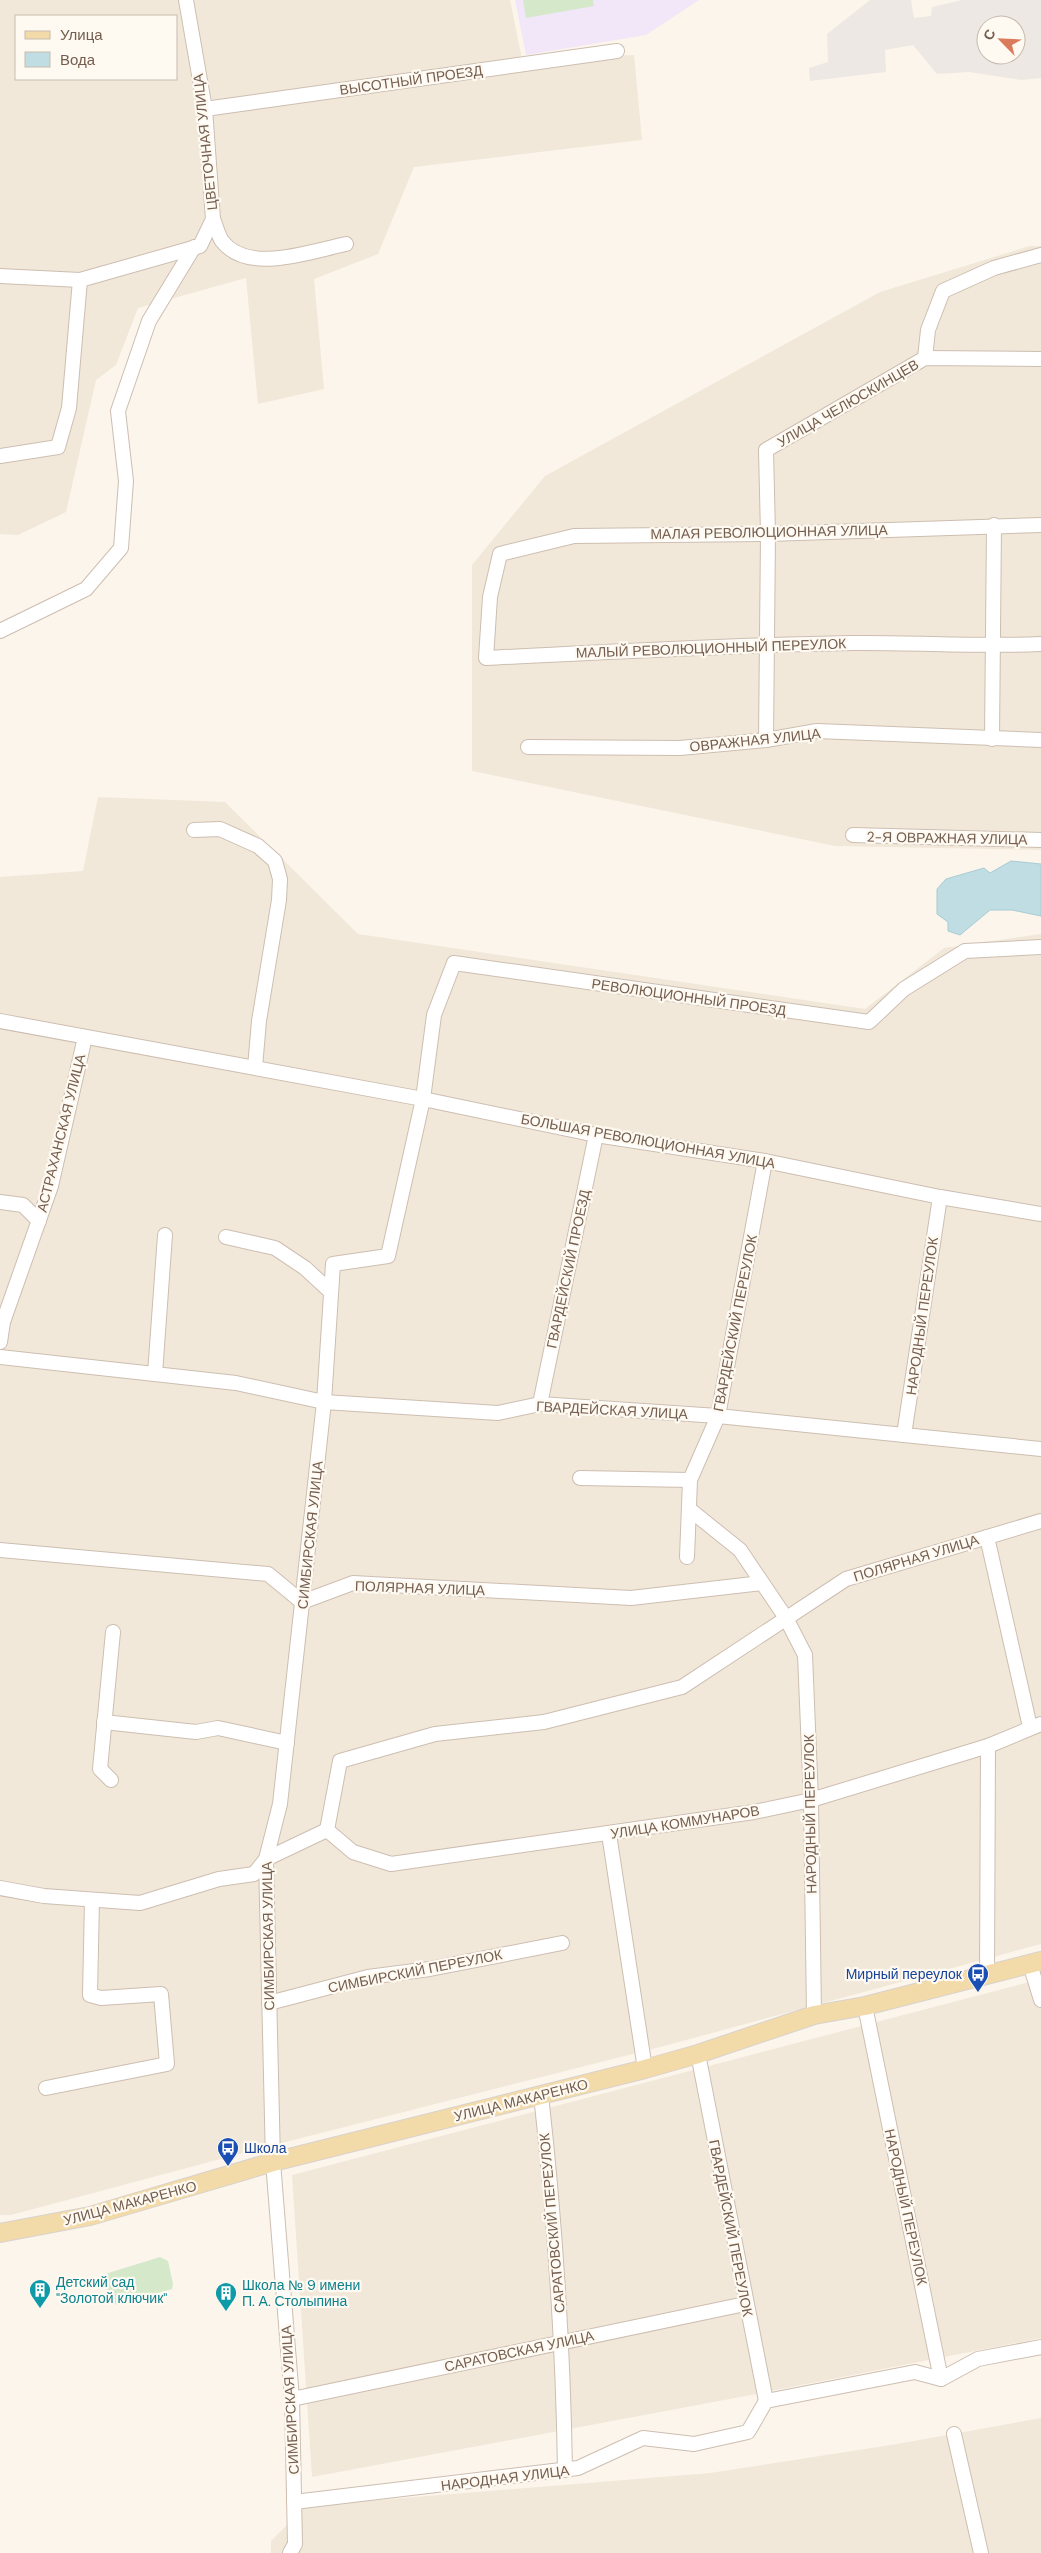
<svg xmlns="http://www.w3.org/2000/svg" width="1041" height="2553" font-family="'DM Sans',sans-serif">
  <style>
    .residential { fill: #f2e8d9; fill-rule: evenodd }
    .industrial { fill: #ede8e3; fill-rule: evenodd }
    .education { fill: #f2e7f8 }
    .green { fill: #d5e8ca }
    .water { fill: #c0dde4; stroke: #a7ccd4 }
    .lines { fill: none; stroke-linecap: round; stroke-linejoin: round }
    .minor-casing { stroke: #cdbeb1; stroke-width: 16 }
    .major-casing { stroke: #d8d2ce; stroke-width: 20 }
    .minor { stroke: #fff; stroke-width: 14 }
    .major { stroke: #f3dba9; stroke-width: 18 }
    .labels { text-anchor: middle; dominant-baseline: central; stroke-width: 4.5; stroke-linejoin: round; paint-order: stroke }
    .street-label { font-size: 14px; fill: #745e4f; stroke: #fef9f1 }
    .transit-label { font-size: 14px; fill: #164399; stroke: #fef9f1; text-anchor: end }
    .culture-label { font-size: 14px; fill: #0d838f; stroke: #fef9f1; text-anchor: start }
  </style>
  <rect width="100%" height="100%" fill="#fbf5eb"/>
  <g class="residential">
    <path d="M0 0H510L522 59 634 55 642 140 414 167 378 254 314 279 324 389 258 404 246 278 138 308 116 365 96 380 66 512 18 535 0 534ZM16 16H176V79H16Z"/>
    <path d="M1030 246H1041V850L835 846 472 771V565L545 476 880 292Z"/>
    <path d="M98 797 225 802 358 934 865 1009 944 948 1041 934V1944L664 2046 258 2149 11 2215H0V877L83 871Z"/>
    <path d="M1041 1979V2338L751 2395 312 2477 292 2175Z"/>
    <path d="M1041 2418V2553H271V2541L306 2506 710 2473 897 2444Z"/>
  </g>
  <path class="industrial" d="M870 0H911L914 18 931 16 932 7 962 0H1041V78L1021 80 969 72 937 74 913 45 885 50 886 72 810 81 809 68 828 62 827 34ZM986 25H1016V55H986Z"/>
  <path class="education" d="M515 0H699L646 35 526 55Z"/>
  <g class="green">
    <path d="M523 0H593L594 6 526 18Z"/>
    <path d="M160 2257 168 2261 173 2284 172 2289 117 2305 109 2300 104 2279 105 2274Z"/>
  </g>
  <path class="water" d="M1011 861 1041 864V916L1012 910H990L960 935 948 931V922L937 914V889L946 879 984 868 990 873Z"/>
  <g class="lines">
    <g class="minor-casing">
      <g id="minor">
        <path d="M205 109 617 51"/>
        <path d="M213 219C216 226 218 235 222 241 248 275 311 251 346 244"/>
        <path d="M0 276 80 280 200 246 213 219 205 109 186 0"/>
        <path d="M925 358 928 330 943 291 994 268 1041 255"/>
        <path d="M0 456 58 447 69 408 80 280"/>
        <path d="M1041 525 768 534 574 536 500 554 490 597 486 658C608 652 730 645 852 643 915 642 978 647 1041 644"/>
        <path d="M0 631 86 589 121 548 126 481 118 411 149 321 194 247"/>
        <path d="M992 739 994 525"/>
        <path d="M766 740 768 534 766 450 925 358 1041 359"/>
        <path d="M528 747 680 748 766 740 817 731 1041 740"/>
        <path d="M194 830 220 829 258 846 275 861 280 879 279 900 259 1021 255 1067"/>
        <path d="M853 835 1041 840"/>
        <path d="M0 1021 423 1099 596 1135 765 1161 940 1197 1041 1214"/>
        <path d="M0 1202 23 1205 39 1221"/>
        <path d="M226 1237 275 1248 305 1268 331 1292"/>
        <path d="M0 1342 3 1322 51 1186 85 1037"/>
        <path d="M0 1357 236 1383 324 1402 498 1413 540 1404 718 1416 1041 1449"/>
        <path d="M155 1374 165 1235"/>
        <path d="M540 1404 596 1135"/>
        <path d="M904 1435 940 1197"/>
        <path d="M580 1478 690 1480"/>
        <path d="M689 1509 740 1550 786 1618 805 1655 811 1800 814 2015"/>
        <path d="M987 1537 1030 1727"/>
        <path d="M0 1550 268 1574 302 1602 353 1583 631 1598 762 1583"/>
        <path d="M687 1557 690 1480 718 1416 765 1161"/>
        <path d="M104 1722 196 1732 218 1728 287 1743"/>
        <path d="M111 1780 100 1769 113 1632"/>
        <path d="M327 1830 340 1761 435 1734 544 1722 682 1687 846 1579 1041 1521"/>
        <path d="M609 1834 645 2069"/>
        <path d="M0 1888 44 1896 140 1903 219 1879 254 1874 266 1859 327 1830 353 1852 391 1864 754 1812 811 1800 988 1746 1041 1724"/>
        <path d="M1030 1964 1041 2000"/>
        <path d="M987 1975 988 1746"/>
        <path d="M269 2003 368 1977 430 1969 562 1943"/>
        <path d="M865 2006 941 2379"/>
        <path d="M698 2054 766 2401"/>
        <path d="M46 2088 167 2064 161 1994 101 1998 90 1995 92 1900"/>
        <path d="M541 2095C555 2220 563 2345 565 2470"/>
        <path d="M292 2399 745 2304"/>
        <path d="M954 2434 981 2553"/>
        <path d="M294 2502 578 2468 643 2438 694 2444 748 2432 766 2401 915 2372 941 2379 978 2359 1041 2347"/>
        <path d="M290 2553 295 2544 292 2399 273 2162 266 1859 280 1804 324 1402 333 1264 388 1256 423 1099 434 1015 454 963 869 1022 904 989 965 951 1041 947"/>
      </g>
    </g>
    <g class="major-casing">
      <path id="major" d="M0 2233 90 2216 273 2162 645 2069 698 2054 814 2015 865 2006 1041 1961"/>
    </g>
    <use href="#minor" class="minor"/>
    <use href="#major" class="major"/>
  </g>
  <defs>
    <g id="bus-pin" transform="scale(1.125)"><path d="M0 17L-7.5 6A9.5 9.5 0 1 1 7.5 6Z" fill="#1a4fb4" stroke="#fef9f1"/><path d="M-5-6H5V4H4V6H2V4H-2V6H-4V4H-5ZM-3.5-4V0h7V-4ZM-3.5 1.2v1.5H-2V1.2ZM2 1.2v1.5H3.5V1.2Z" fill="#fff"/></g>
    <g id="building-pin" transform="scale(1.125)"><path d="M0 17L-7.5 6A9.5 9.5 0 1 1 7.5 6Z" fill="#0f9aa8" stroke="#fef9f1"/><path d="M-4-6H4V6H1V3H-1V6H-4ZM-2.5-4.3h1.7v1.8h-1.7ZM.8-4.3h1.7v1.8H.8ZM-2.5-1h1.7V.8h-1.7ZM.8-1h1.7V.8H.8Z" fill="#fff"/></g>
  </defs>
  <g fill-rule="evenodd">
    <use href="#bus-pin" x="978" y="1974"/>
    <use href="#bus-pin" x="228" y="2148"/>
    <use href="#building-pin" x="40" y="2290"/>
    <use href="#building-pin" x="226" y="2293"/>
  </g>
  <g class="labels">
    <g class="street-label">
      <text transform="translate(411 80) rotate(-8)">ВЫСОТНЫЙ ПРОЕЗД</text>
      <text transform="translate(205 142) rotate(-96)">ЦВЕТОЧНАЯ УЛИЦА</text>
      <text transform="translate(848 403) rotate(-30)">УЛИЦА ЧЕЛЮСКИНЦЕВ</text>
      <text transform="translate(769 532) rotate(-1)">МАЛАЯ РЕВОЛЮЦИОННАЯ УЛИЦА</text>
      <text transform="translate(711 648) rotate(-2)">МАЛЫЙ РЕВОЛЮЦИОННЫЙ ПЕРЕУЛОК</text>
      <text transform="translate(755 740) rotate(-6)">ОВРАЖНАЯ УЛИЦА</text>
      <text transform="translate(947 838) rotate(1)">2-Я ОВРАЖНАЯ УЛИЦА</text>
      <text transform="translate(689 997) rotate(8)">РЕВОЛЮЦИОННЫЙ ПРОЕЗД</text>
      <text transform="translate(61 1133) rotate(-76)">АСТРАХАНСКАЯ УЛИЦА</text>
      <text transform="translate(648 1141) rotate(10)">БОЛЬШАЯ РЕВОЛЮЦИОННАЯ УЛИЦА</text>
      <text transform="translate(568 1269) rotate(-78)">ГВАРДЕЙСКИЙ ПРОЕЗД</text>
      <text transform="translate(922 1316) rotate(-82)">НАРОДНЫЙ ПЕРЕУЛОК</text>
      <text transform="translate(735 1323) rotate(-79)">ГВАРДЕЙСКИЙ ПЕРЕУЛОК</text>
      <text transform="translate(612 1410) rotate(3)">ГВАРДЕЙСКАЯ УЛИЦА</text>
      <text transform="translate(310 1535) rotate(-84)">СИМБИРСКАЯ УЛИЦА</text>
      <text transform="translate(916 1558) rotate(-17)">ПОЛЯРНАЯ УЛИЦА</text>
      <text transform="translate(420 1588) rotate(2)">ПОЛЯРНАЯ УЛИЦА</text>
      <text transform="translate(810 1814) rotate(-91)">НАРОДНЫЙ ПЕРЕУЛОК</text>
      <text transform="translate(685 1822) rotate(-9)">УЛИЦА КОММУНАРОВ</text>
      <text transform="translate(268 1936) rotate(-91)">СИМБИРСКАЯ УЛИЦА</text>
      <text transform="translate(415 1971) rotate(-11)">СИМБИРСКИЙ ПЕРЕУЛОК</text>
      <text transform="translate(521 2100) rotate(-14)">УЛИЦА МАКАРЕНКО</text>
      <text transform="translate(130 2203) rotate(-15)">УЛИЦА МАКАРЕНКО</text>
      <text transform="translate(906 2207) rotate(78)">НАРОДНЫЙ ПЕРЕУЛОК</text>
      <text transform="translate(552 2223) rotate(-95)">САРАТОВСКИЙ ПЕРЕУЛОК</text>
      <text transform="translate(731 2228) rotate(79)">ГВАРДЕЙСКИЙ ПЕРЕУЛОК</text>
      <text transform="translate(519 2351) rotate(-12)">САРАТОВСКАЯ УЛИЦА</text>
      <text transform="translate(290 2400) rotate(-93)">СИМБИРСКАЯ УЛИЦА</text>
      <text transform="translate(505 2478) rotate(-7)">НАРОДНАЯ УЛИЦА</text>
    </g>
    <g class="transit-label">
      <text x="962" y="1974">Мирный переулок</text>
      <text x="244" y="2148" text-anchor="start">Школа</text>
    </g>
    <g class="culture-label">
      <text x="56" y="2282">Детский сад<tspan x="56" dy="16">"Золотой ключик"</tspan></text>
      <text x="242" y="2285">Школа № 9 имени<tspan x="242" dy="16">П. А. Столыпина</tspan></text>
    </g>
  </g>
  <rect x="15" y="15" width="162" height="65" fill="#fef9f1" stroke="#c7bbb0"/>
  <rect x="25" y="31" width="25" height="8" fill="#f3dba9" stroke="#c7bbb0"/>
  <text x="60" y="40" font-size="15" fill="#745e4f">Улица</text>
  <rect x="25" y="52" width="25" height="15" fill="#c0dde4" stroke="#c7bbb0"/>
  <text x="60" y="65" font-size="15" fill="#745e4f">Вода</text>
  <g transform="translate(1001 40) rotate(294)"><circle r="24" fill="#fef9f1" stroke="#c7bbb0"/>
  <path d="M0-4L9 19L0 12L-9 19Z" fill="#da7c5b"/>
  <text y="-8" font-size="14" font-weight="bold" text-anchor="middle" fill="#745e4f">С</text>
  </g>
</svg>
